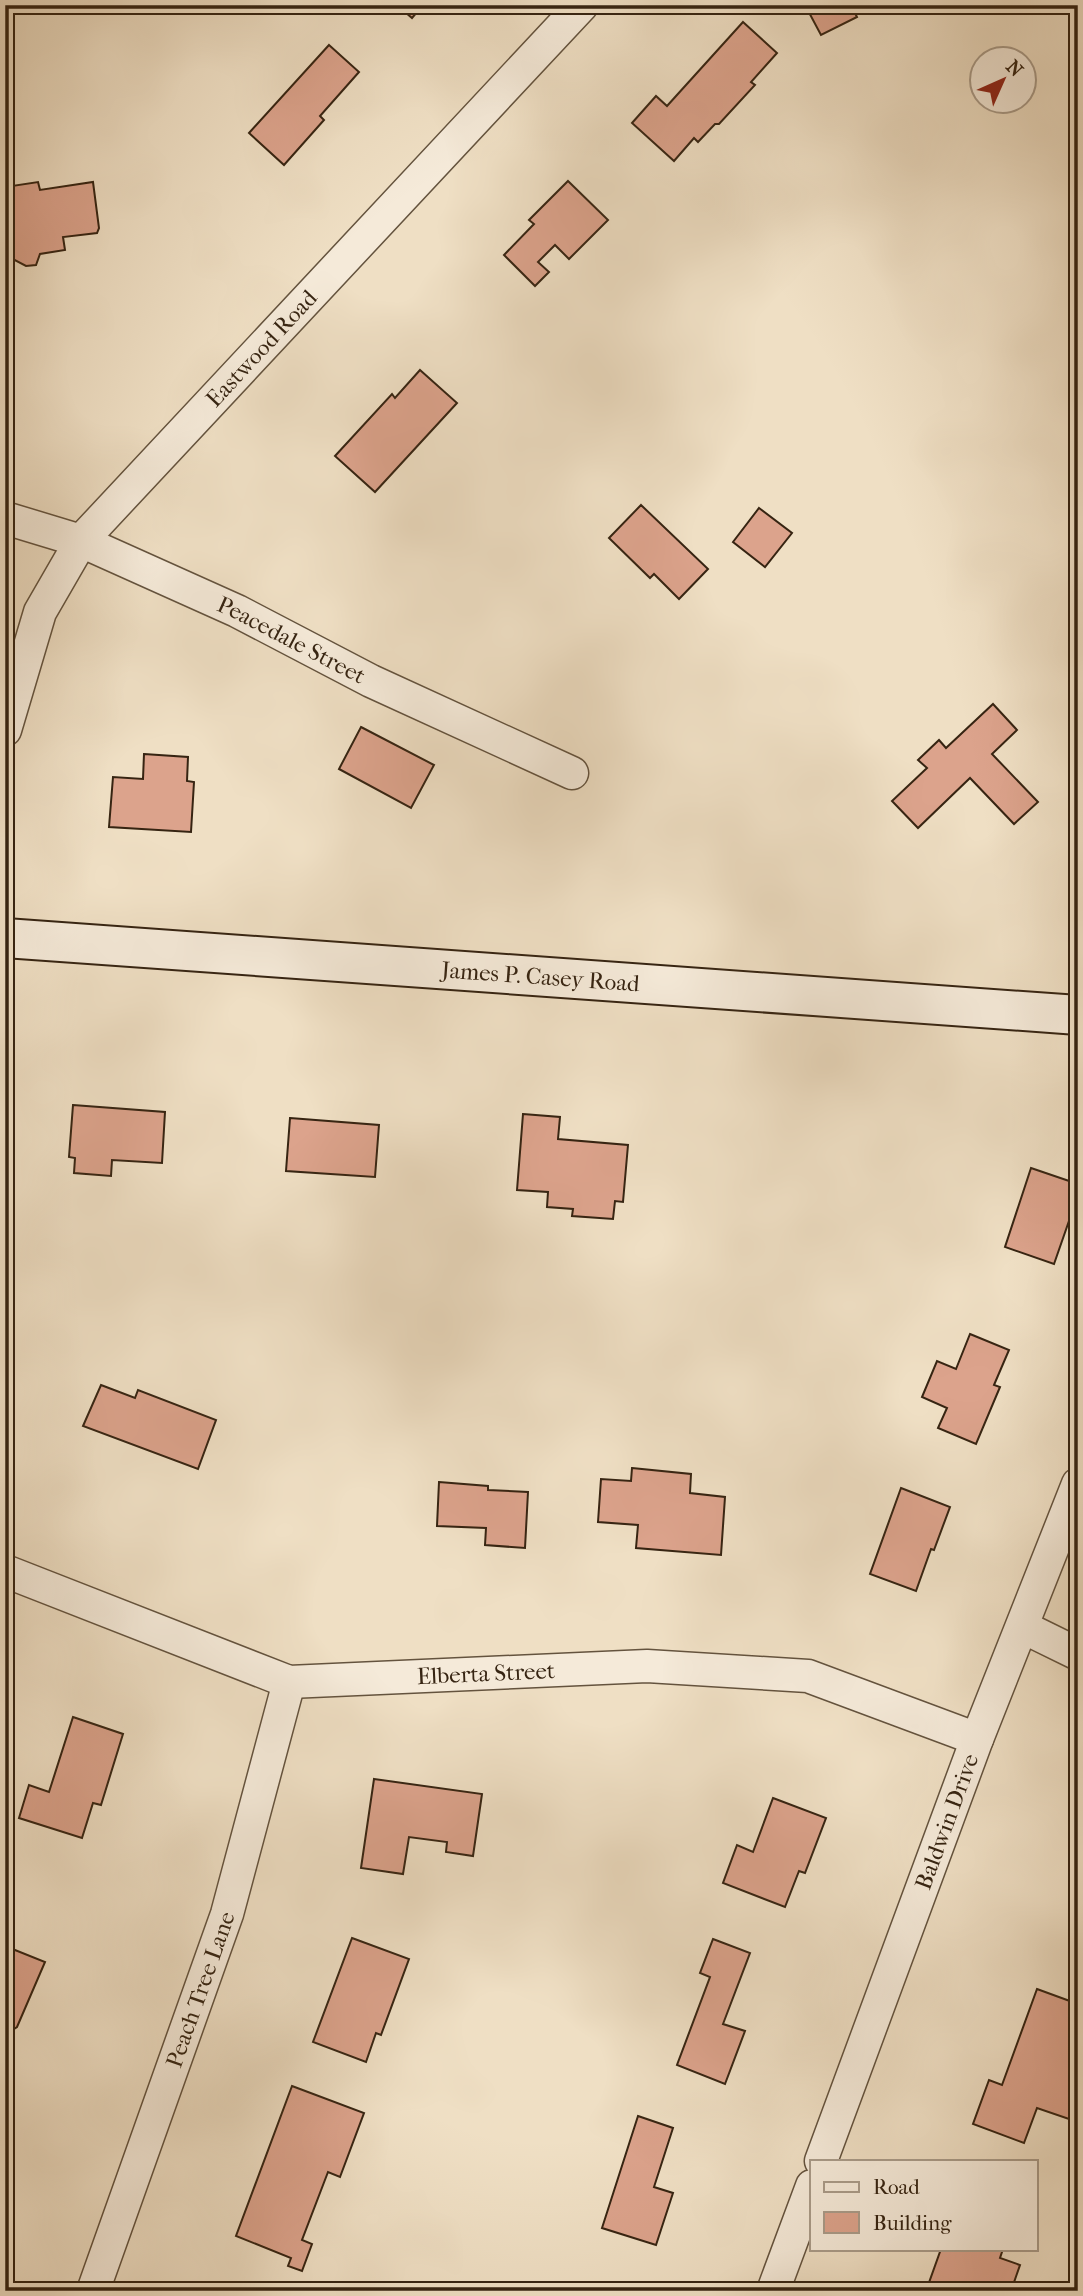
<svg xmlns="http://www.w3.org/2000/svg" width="1083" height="2296" font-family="'IM FELL French Canon',serif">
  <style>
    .building { fill: #dca38c; stroke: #362412; stroke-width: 2 }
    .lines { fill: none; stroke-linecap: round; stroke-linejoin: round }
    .minor-casing { stroke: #64533e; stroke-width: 35 }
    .secondary-casing { stroke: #362412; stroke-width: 42 }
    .minor { stroke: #f5ead9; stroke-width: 32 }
    .secondary { stroke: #f5ead9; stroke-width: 38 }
    .labels { text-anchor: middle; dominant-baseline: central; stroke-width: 5; stroke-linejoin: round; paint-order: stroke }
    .street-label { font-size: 23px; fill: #362412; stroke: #f5ead9 }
  </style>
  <rect width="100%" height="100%" fill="#efdfc4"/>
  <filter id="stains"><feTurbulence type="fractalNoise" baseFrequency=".00286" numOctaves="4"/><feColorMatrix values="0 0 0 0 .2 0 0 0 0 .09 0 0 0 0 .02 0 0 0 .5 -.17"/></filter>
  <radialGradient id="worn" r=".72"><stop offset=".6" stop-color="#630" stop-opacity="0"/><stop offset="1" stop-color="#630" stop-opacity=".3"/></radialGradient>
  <g class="building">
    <path d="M397 5H423L412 18Z"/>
    <path d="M805 5H851L857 17 821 35Z"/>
    <path d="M743 22 777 53 751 82 755 85 719 124H715L698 142 694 138 674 161 632 123 656 96 667 106Z"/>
    <path d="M329 45 359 72 320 116 324 120 284 165 249 133Z"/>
    <path d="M568 181 608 220 569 259 555 245 538 262 549 272 535 286 504 255 534 224 529 220Z"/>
    <path d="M38 182 40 190 93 182 99 228 97 233 63 237 65 250 40 254 36 265 26 266 11 258H5V187Z"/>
    <path d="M420 370 457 403 375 492 335 456 392 394 395 398Z"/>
    <path d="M641 505 708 569 679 599 654 574 650 578 609 538Z"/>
    <path d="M759 508 792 533 765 567 733 542Z"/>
    <path d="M993 704 1017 730 992 754 1038 802 1014 824 970 778 918 828 892 801 927 768 918 760 939 740 946 748Z"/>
    <path d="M361 727 434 765 411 808 339 769Z"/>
    <path d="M144 754 188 757 187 781 194 782 191 832 109 827 113 777 143 779Z"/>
    <path d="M73 1105 165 1112 162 1163 112 1160 111 1176 74 1173 75 1158 69 1157Z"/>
    <path d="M523 1114 560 1117 558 1139 628 1145 623 1202 615 1201 613 1219 572 1216 573 1209 547 1207 548 1192 517 1190Z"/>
    <path d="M290 1118 379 1125 375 1177 286 1171Z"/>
    <path d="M1031 1168 1078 1184V1195L1054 1264 1005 1247Z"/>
    <path d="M970 1334 1009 1350 994 1385 1000 1387 976 1444 938 1428 947 1408 922 1397 937 1361 956 1369Z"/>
    <path d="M101 1385 135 1398 138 1390 216 1420 198 1469 83 1426Z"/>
    <path d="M632 1468 691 1474 690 1493 725 1497 721 1555 636 1548 638 1525 598 1522 601 1479 631 1481Z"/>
    <path d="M439 1482 488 1486V1490L528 1492 525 1548 485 1545 486 1528 437 1526Z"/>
    <path d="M901 1488 950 1507 934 1550 931 1549 916 1591 870 1574Z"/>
    <path d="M73 1717 123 1734 101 1805 93 1803 82 1838 19 1818 29 1785 49 1792Z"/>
    <path d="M374 1779 482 1794 473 1856 446 1852 447 1842 409 1837 403 1874 361 1868Z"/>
    <path d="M773 1798 826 1818 805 1873 799 1871 785 1907 723 1883 737 1845 753 1852Z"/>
    <path d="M352 1938 409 1959 381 2035 376 2033 366 2062 313 2042Z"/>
    <path d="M713 1939 750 1953 723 2024 745 2031 725 2084 677 2065 710 1977 700 1973Z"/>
    <path d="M5 1946 45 1962 17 2027 11 2031 5 2046Z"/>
    <path d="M1037 1989 1078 2004V2047L1076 2052 1078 2053V2095L1069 2119 1037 2108 1024 2143 973 2124 989 2080 1002 2085Z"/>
    <path d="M292 2086 364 2113 340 2177 328 2172 302 2240 312 2244 302 2271 288 2266 291 2258 236 2236Z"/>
    <path d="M638 2116 673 2128 654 2187 673 2193 656 2245 602 2228Z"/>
    <path d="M941 2249H1003L1000 2258 1020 2265 1011 2291H926Z"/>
    <path d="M585 2284 603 2291H583Z"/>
  </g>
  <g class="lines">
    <g class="minor-casing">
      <g id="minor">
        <path id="s1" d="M5 518 81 541 237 611 371 681 572 773"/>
        <path id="s2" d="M5 730 40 612 81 541 582 5"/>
        <path id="s3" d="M5 1571 289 1682 647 1666 808 1676 977 1739"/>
        <path d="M1023 1627 1078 1654"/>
        <path id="s4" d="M821 2161 977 1739 1078 1484"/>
        <path id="s5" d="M93 2291 227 1914 289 1682"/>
        <path d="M773 2291 812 2186"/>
      </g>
    </g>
    <g class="secondary-casing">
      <g id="secondary">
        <path id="s6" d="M5 938 1078 1015"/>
      </g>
    </g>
    <use href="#minor" class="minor"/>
    <use href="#secondary" class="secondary"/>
  </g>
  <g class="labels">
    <g class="street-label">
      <text stroke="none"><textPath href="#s2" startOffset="469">Eastwood Road</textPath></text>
      <text stroke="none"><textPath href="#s1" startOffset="312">Peacedale Street</textPath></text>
      <text stroke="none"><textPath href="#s6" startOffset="537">James P. Casey Road</textPath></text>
      <text stroke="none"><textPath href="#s3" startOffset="502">Elberta Street</textPath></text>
      <text stroke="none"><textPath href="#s4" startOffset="362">Baldwin Drive</textPath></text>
      <text stroke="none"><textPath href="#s5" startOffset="320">Peach Tree Lane</textPath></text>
    </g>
  </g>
  <rect width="1083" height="2296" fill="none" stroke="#efdfc4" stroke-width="28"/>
  <rect x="7" y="7" width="1069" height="2282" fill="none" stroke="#362412" stroke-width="3.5"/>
  <rect x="14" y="14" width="1055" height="2268" fill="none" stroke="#362412" stroke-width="2"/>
  <rect x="810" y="2160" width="228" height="91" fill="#f5ead9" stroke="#a99b89" stroke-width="2"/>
  <rect x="824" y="2182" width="35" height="10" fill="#f5ead9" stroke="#a99b89" stroke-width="2"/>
  <text x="873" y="2194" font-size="21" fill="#362412">Road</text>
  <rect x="824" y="2212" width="35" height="21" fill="#dca38c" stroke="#a99b89" stroke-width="2"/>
  <text x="873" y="2230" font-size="21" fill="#362412">Building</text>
  <g transform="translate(1003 80) rotate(45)"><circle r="33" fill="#f5ead9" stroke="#a99b89" stroke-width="2"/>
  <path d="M0-5L12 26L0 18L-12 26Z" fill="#8f2418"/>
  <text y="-10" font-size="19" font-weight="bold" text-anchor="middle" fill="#362412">N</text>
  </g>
  <rect width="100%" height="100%" filter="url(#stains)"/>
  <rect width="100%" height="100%" fill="url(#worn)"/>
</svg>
